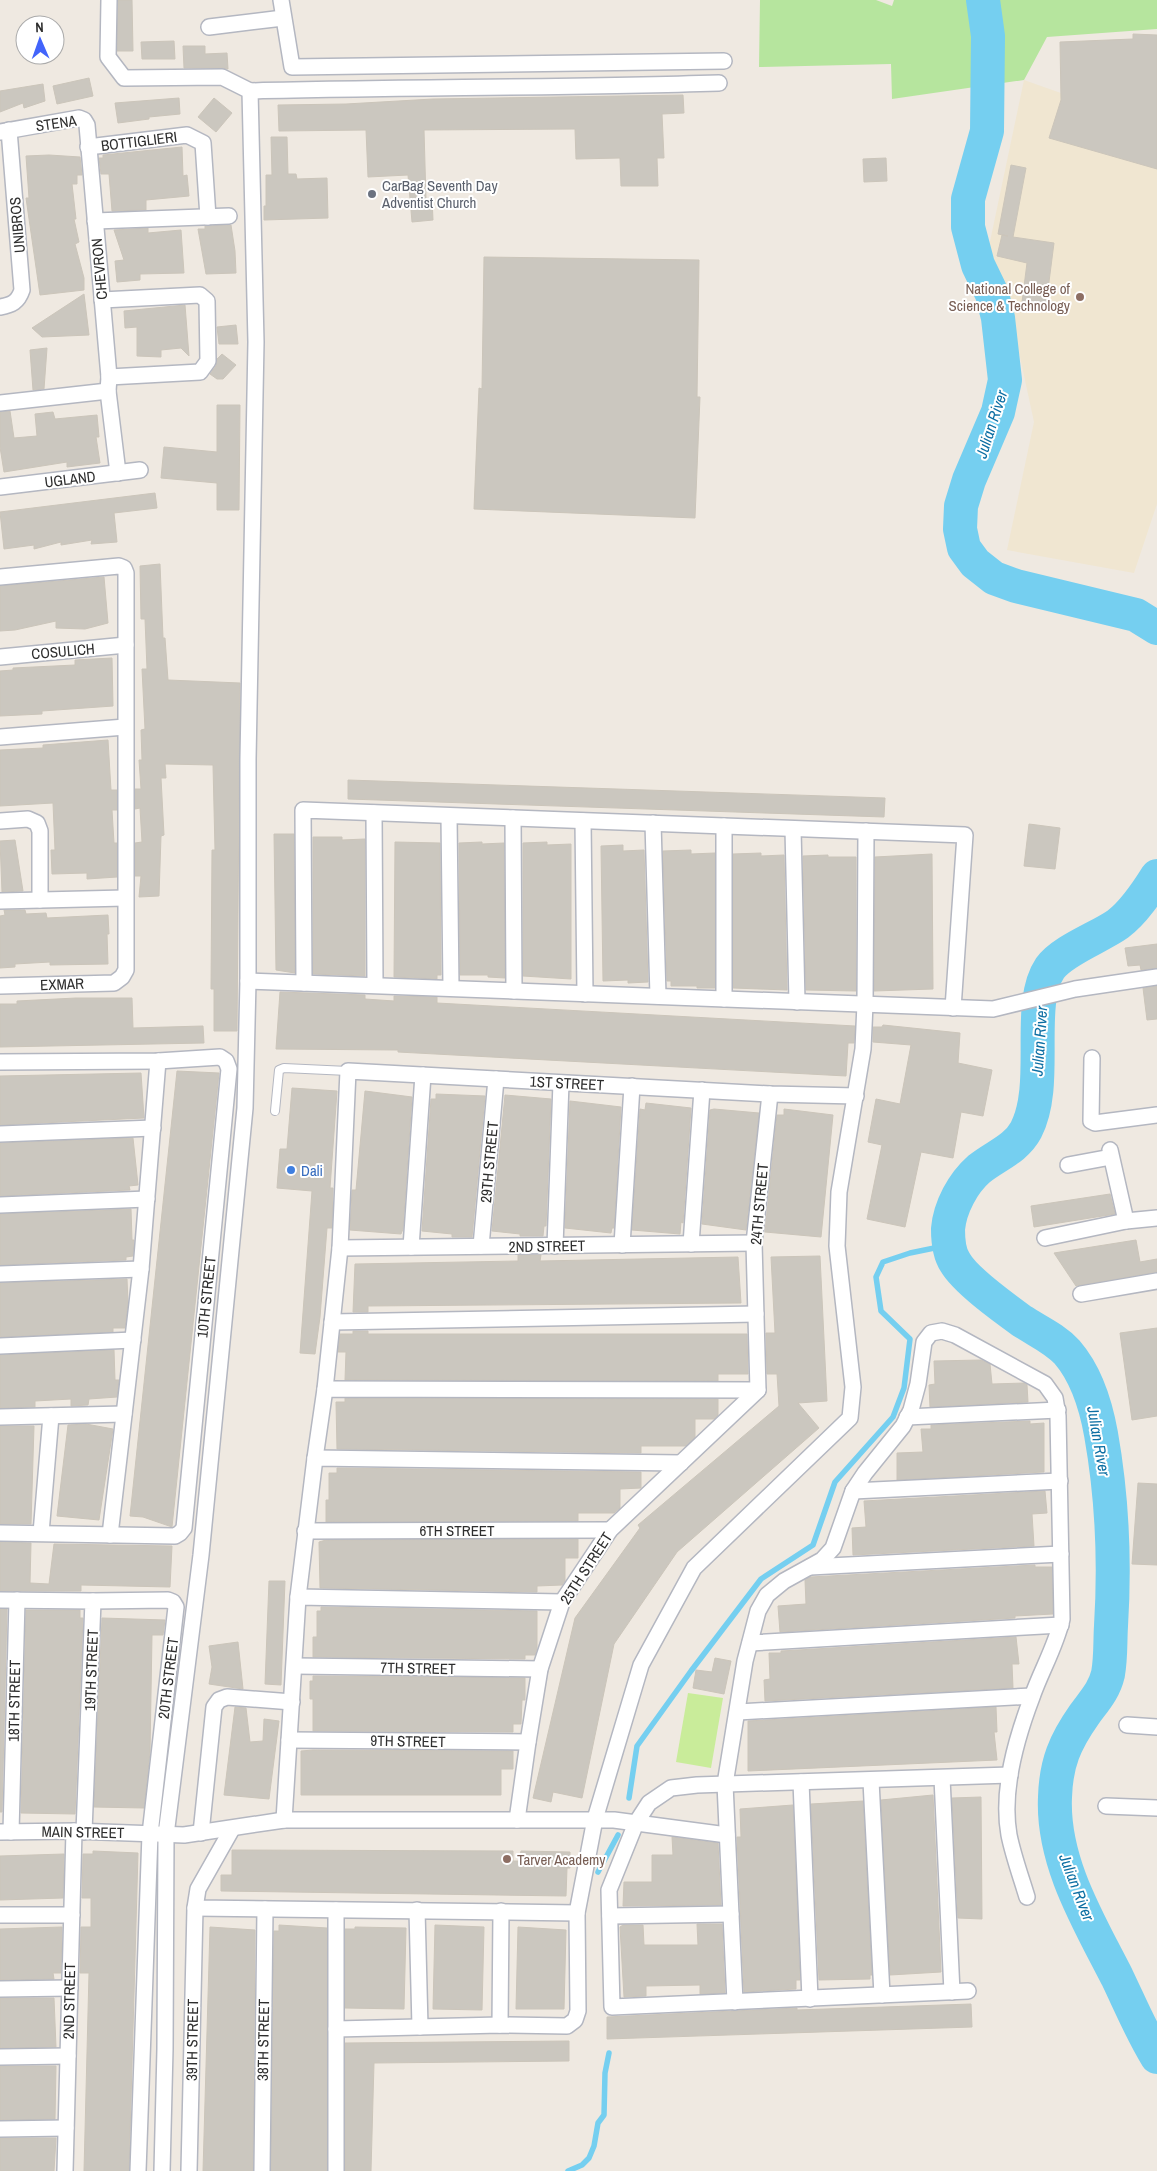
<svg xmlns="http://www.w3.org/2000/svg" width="1157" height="2171" font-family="'Archivo Narrow',sans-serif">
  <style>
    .education { fill: #f0e6d1 }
    .green { fill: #b6e59e }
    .pitch { fill: #c9ec9a }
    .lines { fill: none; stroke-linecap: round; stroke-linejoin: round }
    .stream { stroke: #75cff0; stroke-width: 5.5 }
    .river { stroke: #75cff0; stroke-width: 34 }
    .building { fill: #cbc7bf; stroke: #cbc5ba }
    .lane-casing { stroke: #b4b7c1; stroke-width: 10 }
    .street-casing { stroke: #b4b7c1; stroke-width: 18 }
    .lane { stroke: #fff; stroke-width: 8 }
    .street { stroke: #fff; stroke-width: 15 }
    .worship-dot { fill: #6b7280; stroke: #fff; stroke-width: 2 }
    .education-dot { fill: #8d6e63; stroke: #fff; stroke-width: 2 }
    .shop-dot { fill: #3f7fe0; stroke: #fff; stroke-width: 2 }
    .labels { text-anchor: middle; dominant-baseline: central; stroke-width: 4; stroke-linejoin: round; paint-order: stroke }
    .street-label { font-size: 15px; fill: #2e2e2e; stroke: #fff }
    .worship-label { font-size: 15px; fill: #5b616d; stroke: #fff; text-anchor: start }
    .education-label { font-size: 15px; fill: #785e54; stroke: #fff; text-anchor: end }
    .shop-label { font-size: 15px; fill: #366cbe; stroke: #fff; text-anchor: start }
    .water-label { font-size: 16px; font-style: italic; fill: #0d6fa3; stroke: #fff }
  </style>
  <rect width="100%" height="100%" fill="#efe9e1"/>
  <path class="education" d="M1024 80 1157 127V504L1134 573 1007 550 1034 422 1017 343 988 251Z"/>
  <path class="green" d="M760 0H876L892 6 894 0H1157V29L1047 37 1024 80 892 99 891 64 759 67Z"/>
  <path class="pitch" d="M688 1693 723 1698 711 1768 676 1762Z"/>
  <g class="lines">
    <g class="stream">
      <path d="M629 1798 637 1746 691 1671 761 1579 813 1545 835 1482 893 1417 904 1388 910 1339 881 1311 876 1277 883 1262 910 1253 949 1245"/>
      <path d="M598 1872 618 1835"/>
      <path d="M568 2171 582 2165 589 2158 594 2146 598 2123 604 2115 605 2073 609 2053"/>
    </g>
    <g class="river">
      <path d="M983 0 988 36 987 131 968 199V227L978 265 992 294 998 318 1005 380 998 412 969 480 961 506 960 529 964 548 975 563 994 578 1016 586 1136 615 1157 628"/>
      <path d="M1157 876C1147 892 1134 912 1118 924 1100 937 1063 950 1050 968 1025 1005 1050 1084 1026 1130 1016 1149 995 1156 979 1169 963 1183 950 1207 948 1229 948 1239 949 1253 955 1262 965 1280 1004 1308 1022 1321 1037 1331 1054 1338 1067 1352 1086 1374 1096 1406 1101 1434 1112 1496 1115 1562 1111 1626 1110 1641 1111 1658 1108 1674 1104 1691 1094 1701 1084 1715 1065 1742 1056 1763 1055 1797 1052 1862 1089 1922 1117 1977 1130 2004 1141 2031 1157 2057"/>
    </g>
  </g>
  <g class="building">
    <path d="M118 0H132L133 51H117Z"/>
    <path d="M1133 34 1157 35V169L1049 138 1061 100 1060 42 1133 39Z"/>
    <path d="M174 41 175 59H142L141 42Z"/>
    <path d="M183 46H205V54L227 53 228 69 222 68H184Z"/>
    <path d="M89 78 93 96 57 104 53 86Z"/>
    <path d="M43 84 45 101 24 108 23 103 0 112V91Z"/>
    <path d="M683 95 684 113 662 114 664 158H657L658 186H621L620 158 576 159 575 129 424 130 426 200 432 199 433 220 412 222 408 175 368 177 366 130 279 131 278 105 346 104 433 99Z"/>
    <path d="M179 98 180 114 149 117V119L118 123 115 103Z"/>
    <path d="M214 98 232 113 216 132 198 117Z"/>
    <path d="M271 137H287L288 174H296L297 179 327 178 328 218 264 220V206H266V175H272Z"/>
    <path d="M182 147 183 176 187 175 189 196 146 200V210L112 211 109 174H101L99 158H103V155Z"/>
    <path d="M49 155 80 157 82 175H77V184H72L76 219H74L79 242 75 244 84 278V290L40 295 26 198H29L26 156Z"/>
    <path d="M886 158 887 181 864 182 863 159Z"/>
    <path d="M1011 165 1026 168 1013 237 1054 243 1046 305 1022 302 1027 263 997 256 1002 235 1008 236 998 234Z"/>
    <path d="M231 225 235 251 236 273 206 274 198 229H205V226Z"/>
    <path d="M148 228V233L181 230 184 273 140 274V280L117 282 115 261 124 260 114 230Z"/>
    <path d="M484 257 699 260 697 397H700L695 518 474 509 479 388 482 389Z"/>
    <path d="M84 294 89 335 42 337 32 328Z"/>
    <path d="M185 305 189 356 181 348 161 350V357L137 356V327L125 328 124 311Z"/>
    <path d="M236 325 238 344H219L217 327Z"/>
    <path d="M47 348 44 389 33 390 30 350Z"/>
    <path d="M222 354 236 365 223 379H217L210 374 216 366 217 359Z"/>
    <path d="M217 405H240L239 510H217V483L161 478 164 447 217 452Z"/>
    <path d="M10 411 14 438 37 436 35 414 53 412 55 419 97 415 99 437H96L100 463 67 467V462L4 472 0 447V412Z"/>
    <path d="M155 493 157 508 114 513 117 542 91 544 92 540 61 545V542L34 549V545L4 549 0 512Z"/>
    <path d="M160 564 163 638H165L168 680 240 683 237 1031H214V989H211L212 850H215L213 765 165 764 166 778H161L164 835 161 836 159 896 139 897 141 876H135V843L142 842 140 808 135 809V789H141L139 760H142L141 730 145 729 142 669H147L145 619H141L140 566Z"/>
    <path d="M104 577 108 623 85 629 56 628V621L15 630 0 631V586Z"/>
    <path d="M112 658 113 706 42 711V714L0 716V671L13 670V668L75 665V660Z"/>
    <path d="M108 740 111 790H117V810H112L114 843H117V877L87 879V873L52 874 51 850H55L53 803 0 806V750L43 748V745Z"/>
    <path d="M348 780 885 798 884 817 348 799Z"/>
    <path d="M1029 824 1060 828 1055 869 1024 866Z"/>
    <path d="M274 834H294L295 973 276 970Z"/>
    <path d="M313 837H342V840L365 839V976L313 974Z"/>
    <path d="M15 840 23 891 2 892 0 841Z"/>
    <path d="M395 842 440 843 441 975H437V979L394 977Z"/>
    <path d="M482 842V844L504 843 505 978 488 977V975H460L459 843Z"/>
    <path d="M547 842V845L571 844V979L523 976V843Z"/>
    <path d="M623 845V851L644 850 648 982 628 983V980L603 981 601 846Z"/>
    <path d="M691 850V854L715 853V988H697V986H671V981H667L663 851Z"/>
    <path d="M761 853V856L784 855 787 990 733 988V854Z"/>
    <path d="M932 854 933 989 874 991 875 857Z"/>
    <path d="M828 855V857H856V991L806 990 803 856Z"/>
    <path d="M4 910H25L26 914 46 913 47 918 108 915 109 934H107L108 964 50 965V962L15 964V967L0 968V916L5 915Z"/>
    <path d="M1157 944V968L1141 970 1140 965 1128 966 1125 948Z"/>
    <path d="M1157 986V1019L1147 1020 1143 988Z"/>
    <path d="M280 992 365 995V999L394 1001V996L437 997V1003L855 1026 854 1043H848L846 1076 398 1052V1050L276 1049Z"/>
    <path d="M76 998H132L133 1028 203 1026 204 1043 0 1047V1004H17V1001Z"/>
    <path d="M883 1025 960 1033 958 1063 992 1070 983 1116 961 1112 953 1158 921 1152 905 1227 867 1219 882 1145 868 1142 876 1099 900 1104 911 1045 873 1042V1027H882Z"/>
    <path d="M177 1071 219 1073 172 1527 143 1517 130 1516Z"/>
    <path d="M141 1073 144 1118 0 1125V1076Z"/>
    <path d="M292 1088 337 1091 330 1188H333L332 1228H327L320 1317 315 1354 300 1353 312 1191 277 1188 280 1149H287Z"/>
    <path d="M365 1091 412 1097 403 1229 401 1234 350 1230 352 1190H356Z"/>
    <path d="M436 1094 485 1096 472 1237H452V1234L422 1231 431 1099H436Z"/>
    <path d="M505 1095 551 1099 546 1226H544L543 1236H520V1234L492 1231Z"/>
    <path d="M570 1101 621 1107 614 1228H612L611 1233 565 1228Z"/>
    <path d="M646 1103 691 1108 683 1223 681 1222 680 1234 632 1230 640 1109 645 1110Z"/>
    <path d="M714 1109 759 1113 746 1230 702 1224 710 1110Z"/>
    <path d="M784 1109 833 1115 821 1237 765 1232 777 1115H784Z"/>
    <path d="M133 1138 138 1185 129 1186 130 1190 0 1196V1143Z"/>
    <path d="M1110 1194 1115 1214 1034 1227 1031 1206Z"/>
    <path d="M131 1209 132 1240H134L133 1256 126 1257V1260L0 1265V1214Z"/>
    <path d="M1136 1240 1140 1262 1157 1259V1272L1076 1286 1054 1253Z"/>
    <path d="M518 1255H541L540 1261 738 1257 741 1303 368 1306V1312H353L355 1264 518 1261Z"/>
    <path d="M820 1256 827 1401 798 1403 819 1428 677 1552 614 1644 582 1798 553 1792 551 1802 533 1798 575 1618 640 1528 638 1525 779 1406 777 1374H767L766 1333H775L771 1257Z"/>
    <path d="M127 1279 128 1303 125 1328H113V1332L0 1337V1283Z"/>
    <path d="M1157 1328V1416L1132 1420 1120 1333Z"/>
    <path d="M353 1331H368V1334H747L748 1374H718V1381L345 1380 346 1352H338L340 1334H353Z"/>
    <path d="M114 1350 115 1380H119L117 1397 89 1399 88 1405 71 1406V1399L35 1401V1407L0 1408V1355Z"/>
    <path d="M981 1360 990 1364 992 1384 1024 1383 1027 1385 1028 1402 930 1407 929 1385 935 1384 934 1361Z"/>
    <path d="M345 1398 718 1399V1415L714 1419H695V1437L686 1446H641V1453L337 1449 336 1402H345Z"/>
    <path d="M1030 1421V1424L1044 1423V1472L897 1480V1453L923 1452 921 1429H931V1425Z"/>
    <path d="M86 1424 113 1429 99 1520 57 1516 68 1425Z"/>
    <path d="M0 1426H34L31 1524H0Z"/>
    <path d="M337 1468 641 1472V1488L620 1489V1508L614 1513H578V1521L326 1522V1500H329V1473H337Z"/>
    <path d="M1138 1483 1157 1484V1565L1132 1564Z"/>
    <path d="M1045 1491 1047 1513 1032 1514 1034 1546 853 1555 852 1528 866 1527 864 1501Z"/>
    <path d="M578 1539V1558H565V1581L562 1585 537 1586V1592L320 1588 319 1542 326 1540Z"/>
    <path d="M0 1542 31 1543 30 1583 49 1584 54 1544 172 1546 170 1587 81 1585V1591H0Z"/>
    <path d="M1035 1565V1567H1052L1053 1614 1015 1616V1618L780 1632 778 1606 806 1604 805 1580 810 1577Z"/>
    <path d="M269 1581H285L281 1685 265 1684Z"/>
    <path d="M321 1607 537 1611V1648L535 1655H525V1659L313 1657V1637H317V1611H321Z"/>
    <path d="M0 1609H7L2 1812H0Z"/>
    <path d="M26 1610H80V1618H83L75 1814 21 1813Z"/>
    <path d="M102 1618 165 1620 163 1635H152L150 1752 144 1808 94 1807Z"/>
    <path d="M1016 1637 1019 1664H1012L1013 1688 765 1701 764 1680 770 1679 769 1653H781V1651Z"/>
    <path d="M238 1642 243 1689 209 1684 212 1667 209 1646Z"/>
    <path d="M715 1658 731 1661 724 1694 693 1688 696 1670 712 1672Z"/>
    <path d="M313 1676 525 1678V1700H522L521 1724H513V1732L313 1731V1699H310V1681H313Z"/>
    <path d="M235 1707 246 1708 250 1742 263 1741 264 1719 279 1721 269 1799 224 1795Z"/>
    <path d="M996 1707 997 1732H994L997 1760 748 1771V1721Z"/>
    <path d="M313 1750 513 1751V1769H501V1795H301V1751Z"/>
    <path d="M933 1795 941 1972 890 1975 881 1800Z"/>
    <path d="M981 1797 982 1919 958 1918 952 1798Z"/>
    <path d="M863 1801 872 1975H870V1979L819 1980 811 1804Z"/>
    <path d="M793 1805 800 1980H796V1989L744 1992 737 1837H741L740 1809Z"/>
    <path d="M672 1837 718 1843 721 1905 623 1906 624 1882H652V1855H673Z"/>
    <path d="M232 1850 513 1851V1861H519L521 1851 570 1852V1868H567L566 1896 221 1891V1875H232Z"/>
    <path d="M93 1851 138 1853 129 2171H84L89 1973H80L81 1927H91V1898H82L83 1854H93Z"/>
    <path d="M64 1854 63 1898 0 1900V1856Z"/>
    <path d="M697 1924H722L725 1993 700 1994V1985L646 1986V1996L624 1997 620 1927 623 1925H643L644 1945H698Z"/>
    <path d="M279 1925 327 1928V2171H271L274 1931H279Z"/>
    <path d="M435 1925 484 1927 482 2010 433 2009Z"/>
    <path d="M62 1927 61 1973H53L54 1979 0 1980V1929Z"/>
    <path d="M210 1927 255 1930 253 2171H203Z"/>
    <path d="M355 1927 406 1928 404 2009 345 2008V1929H355Z"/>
    <path d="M518 1927 566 1930 564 2009H516Z"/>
    <path d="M0 1998H54L56 2047 0 2048Z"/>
    <path d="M971 2004 972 2027 607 2039V2017L797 2008V2010Z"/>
    <path d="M569 2041V2061L374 2063 371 2171H345V2043Z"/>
    <path d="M0 2066H56L55 2119 0 2120Z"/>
    <path d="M0 2138H56L54 2171H0Z"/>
  </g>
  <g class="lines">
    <g class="lane-casing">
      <path id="lane" d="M275 1111 279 1070 284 1068 348 1071"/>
    </g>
    <g class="street-casing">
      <g id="street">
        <path d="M109 0 108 57 124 78 222 77 250 91 256 342 248 759V981L245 1108 201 1555 166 1835 165 2049 162 2171"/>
        <path d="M281 0 292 67 724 61"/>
        <path d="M209 27 283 18"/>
        <path d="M250 91C407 87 563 88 719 83"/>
        <path d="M0 132 79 118 84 120 87 125 109 377 108 391 118 473"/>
        <path d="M88 147 187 135 203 143 208 217"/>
        <path d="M95 221 229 216"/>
        <path d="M102 300 200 295 207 301 208 361 200 372 109 377"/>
        <path d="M0 307C12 305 18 302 22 290L9 130"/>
        <path d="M0 403 108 391"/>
        <path d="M0 487 140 470"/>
        <path d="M0 577 119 566 124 568 126 573V970L122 977 114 983 0 986"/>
        <path d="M0 657 126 645"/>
        <path d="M0 737 125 727"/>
        <path d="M374 813 375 985"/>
        <path d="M449 816 451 988"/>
        <path d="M513 818 514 991"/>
        <path d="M0 821 28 819 37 823 40 831V900"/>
        <path d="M583 821 585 994"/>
        <path d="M653 823 658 996"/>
        <path d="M793 829 797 1002"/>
        <path d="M0 901 125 898"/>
        <path d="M248 981 993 1009 1075 989 1157 977"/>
        <path d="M304 983 303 810 965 835 953 1008"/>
        <path d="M724 999V826"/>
        <path d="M1092 1058 1091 1121 1095 1123 1157 1115"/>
        <path d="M0 1062 158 1061 220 1057 226 1061 229 1069 184 1528 180 1533 175 1536 0 1533"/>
        <path d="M0 1134 153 1128"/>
        <path d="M1110 1150 1126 1221"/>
        <path d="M1068 1165 1111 1157"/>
        <path d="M0 1205 147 1199"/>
        <path d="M1045 1238 1126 1221 1157 1218"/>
        <path d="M691 1244 702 1090"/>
        <path d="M622 1245 632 1086"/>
        <path d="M481 1246 496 1079"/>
        <path d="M555 1246 561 1083"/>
        <path d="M411 1247 423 1075"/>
        <path d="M340 1248 754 1243"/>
        <path d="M0 1274 141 1269"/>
        <path d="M1081 1294 1157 1281"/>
        <path d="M332 1322 756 1314"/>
        <path d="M0 1346 133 1340"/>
        <path d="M325 1389 340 1248 348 1071 770 1094 856 1096"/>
        <path d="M0 1417 124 1414"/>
        <path d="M907 1417 1058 1410"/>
        <path d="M315 1458 325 1389 758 1390"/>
        <path d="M853 1491 1060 1481"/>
        <path d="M305 1531 610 1530"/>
        <path d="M41 1533 51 1416"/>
        <path d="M110 1535 141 1269 158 1061"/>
        <path d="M810 1567 1061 1554"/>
        <path d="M298 1597 315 1458 681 1463"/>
        <path d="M0 1600 93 1601 84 1832"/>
        <path d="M93 1601 168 1600 173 1602 176 1607 150 1834 138 2171"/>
        <path d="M562 1602 298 1597 284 1820H614L727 1835"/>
        <path d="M750 1643 1061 1625"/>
        <path d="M295 1666 540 1669"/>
        <path d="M738 1712 1032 1696"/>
        <path d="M1127 1725 1157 1727"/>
        <path d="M289 1740 528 1742"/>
        <path d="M942 1778 952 1992"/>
        <path d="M871 1781 882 1995"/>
        <path d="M801 1782 810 1999"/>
        <path d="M1106 1806 1157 1808"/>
        <path d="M517 1820 528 1742 540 1669 562 1602 610 1530 758 1390 754 1243 770 1094"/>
        <path d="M232 1829 198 1889 195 1908 577 1913 595 1819 641 1665 694 1568 850 1418 853 1387 837 1246 839 1192 863 1049 865 1004 866 831"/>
        <path d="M0 1832 74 1831 184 1835 284 1820"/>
        <path d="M11 1832 17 1600"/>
        <path d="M201 1833 214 1707 219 1700 227 1697 292 1702"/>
        <path d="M417 1910 420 2027"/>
        <path d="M0 1915H72"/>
        <path d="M610 1916 731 1914"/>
        <path d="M0 1989 70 1988"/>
        <path d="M968 1991 612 2007 609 1890 636 1823 649 1803 671 1788 697 1785 1010 1775"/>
        <path d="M735 2002 725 1784 745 1661 758 1611 767 1595 784 1581 822 1560 833 1548 853 1491 865 1473 903 1426 911 1410 918 1384 924 1342 931 1333 942 1331 955 1335 1045 1384 1055 1398 1058 1416 1062 1619C1056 1646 1041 1671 1032 1697 1016 1739 1001 1790 1009 1835 1013 1855 1021 1877 1027 1897"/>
        <path d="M500 2025 501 1911"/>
        <path d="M336 2029 500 2025 567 2026 575 2020 578 2011 577 1913"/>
        <path d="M0 2057 68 2056"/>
        <path d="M0 2129 66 2128"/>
        <path d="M65 2171 74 1831"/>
        <path d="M189 2171 195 1908"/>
        <path d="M262 2171 265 1909"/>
        <path d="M336 2171V1910"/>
      </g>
    </g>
    <use href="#lane" class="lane"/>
    <use href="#street" class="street"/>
  </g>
  <circle class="worship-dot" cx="372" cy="194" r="5"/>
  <g class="education-dot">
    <circle cx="1080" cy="297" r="5"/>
    <circle cx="507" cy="1859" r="5"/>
  </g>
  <circle class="shop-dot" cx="291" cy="1170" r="5"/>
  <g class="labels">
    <g class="street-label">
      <text transform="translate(56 123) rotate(-8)">STENA</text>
      <text transform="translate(139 141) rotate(-7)">BOTTIGLIERI</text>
      <text transform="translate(17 225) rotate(-95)">UNIBROS</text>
      <text transform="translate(99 269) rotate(-95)">CHEVRON</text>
      <text transform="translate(70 479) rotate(-7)">UGLAND</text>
      <text transform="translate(63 651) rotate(-5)">COSULICH</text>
      <text transform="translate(62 984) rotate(-2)">EXMAR</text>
      <text transform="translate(567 1083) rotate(3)">1ST STREET</text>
      <text transform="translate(489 1162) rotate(-85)">29TH STREET</text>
      <text transform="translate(759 1204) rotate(-85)">24TH STREET</text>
      <text transform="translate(547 1246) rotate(-1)">2ND STREET</text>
      <text transform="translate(206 1297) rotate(-84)">10TH STREET</text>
      <text x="457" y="1530">6TH STREET</text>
      <text transform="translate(586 1568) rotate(-57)">25TH STREET</text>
      <text transform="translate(418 1668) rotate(1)">7TH STREET</text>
      <text transform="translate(91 1670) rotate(-88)">19TH STREET</text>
      <text transform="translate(168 1678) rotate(-83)">20TH STREET</text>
      <text transform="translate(14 1701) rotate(-89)">18TH STREET</text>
      <text transform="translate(408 1741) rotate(1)">9TH STREET</text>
      <text transform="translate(83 1832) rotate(1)">MAIN STREET</text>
      <text transform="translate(69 2001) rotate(-89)">2ND STREET</text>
      <text transform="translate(192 2040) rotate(-89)">39TH STREET</text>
      <text transform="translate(263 2040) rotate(-89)">38TH STREET</text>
    </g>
    <g class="worship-label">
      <text x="382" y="185">CarBag Seventh Day<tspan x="382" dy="17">Adventist Church</tspan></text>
    </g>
    <g class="education-label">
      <text x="1070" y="288">National College of<tspan x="1070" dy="17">Science &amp; Technology</tspan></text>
      <text x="517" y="1859" text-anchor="start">Tarver Academy</text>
    </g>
    <g class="shop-label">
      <text x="301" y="1170">Dali</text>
    </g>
    <g class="water-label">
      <text transform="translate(991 424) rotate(-72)">Julian River</text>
      <text transform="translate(1039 1041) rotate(-86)">Julian River</text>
      <text transform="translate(1099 1441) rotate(80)">Julian River</text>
      <text transform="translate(1077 1887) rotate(69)">Julian River</text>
    </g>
  </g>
  <g transform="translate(40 40) rotate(358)"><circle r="24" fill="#ffffff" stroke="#ababab"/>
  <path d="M0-4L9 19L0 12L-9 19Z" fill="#4264fb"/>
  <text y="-8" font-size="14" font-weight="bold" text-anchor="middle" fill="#2e2e2e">N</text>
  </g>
</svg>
